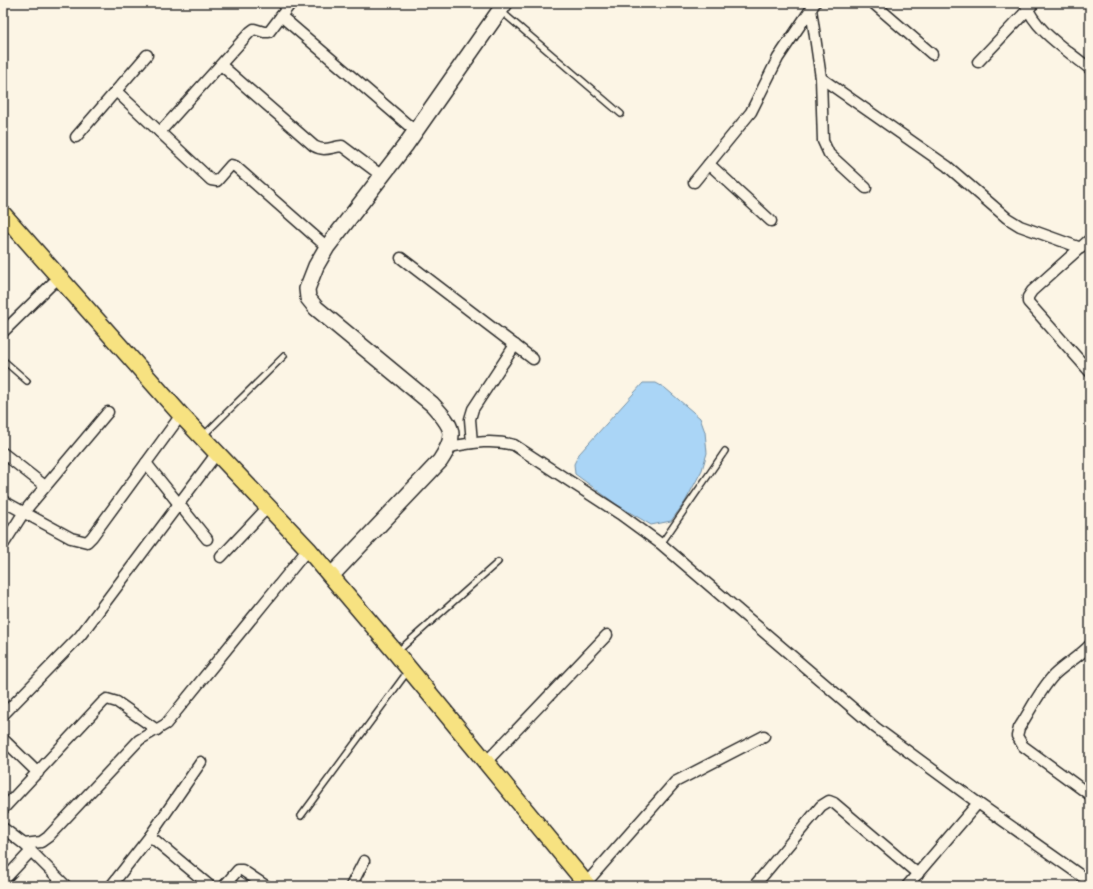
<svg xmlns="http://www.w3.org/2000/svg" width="1093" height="889" font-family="'Shantell Sans',sans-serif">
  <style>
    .water { fill: #aad5f6; stroke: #7791a5 }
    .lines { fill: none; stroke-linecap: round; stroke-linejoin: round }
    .lane-casing { stroke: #2b2b2b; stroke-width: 8 }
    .street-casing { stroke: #2b2b2b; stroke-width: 13 }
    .secondary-casing { stroke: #2b2b2b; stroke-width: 18 }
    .primary-casing { stroke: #2b2b2b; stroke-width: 19 }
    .lane { stroke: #fcf5e5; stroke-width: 5 }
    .street { stroke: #fcf5e5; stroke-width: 10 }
    .secondary { stroke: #fcf5e5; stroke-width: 15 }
    .primary { stroke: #f7e281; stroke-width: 16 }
  </style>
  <rect width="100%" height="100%" fill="#fcf5e5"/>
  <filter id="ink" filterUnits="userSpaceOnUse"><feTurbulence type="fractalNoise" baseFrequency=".025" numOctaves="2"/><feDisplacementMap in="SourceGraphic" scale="8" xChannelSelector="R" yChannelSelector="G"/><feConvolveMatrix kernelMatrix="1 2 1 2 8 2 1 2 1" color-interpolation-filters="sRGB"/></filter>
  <g filter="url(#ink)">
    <path class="water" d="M643 383H656L665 388 700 418 705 432 707 453 702 470 685 502 671 521 651 525 616 504 575 474 574 464 579 454Z"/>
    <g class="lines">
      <g class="lane-casing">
        <g id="lane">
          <path d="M501 11 621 114"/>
          <path d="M3 360 27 381"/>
          <path d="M203 436 284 356"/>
          <path d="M661 544 725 451"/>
          <path d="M397 652 498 562"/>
          <path d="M301 816 408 671"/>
        </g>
      </g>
      <g class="street-casing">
        <g id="street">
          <path d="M873 3 932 54"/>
          <path d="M1025 3C1036 32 1066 49 1090 69"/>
          <path d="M811 9 821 78 823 141 829 154 866 188"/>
          <path d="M281 16 415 131"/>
          <path d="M978 62 1034 3"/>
          <path d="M221 65 314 146C324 152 331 147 342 146L382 176"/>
          <path d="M821 78 947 166 1007 218 1020 226 1081 248"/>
          <path d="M116 91 211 180 217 181 231 165 235 166 327 247"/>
          <path d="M160 132 250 32 254 29 264 32H269L291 3"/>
          <path d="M76 137 147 55"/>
          <path d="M709 164 771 221"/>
          <path d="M694 182 751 112 778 58 815 3"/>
          <path d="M1090 239 1032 291 1028 297V302L1090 372"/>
          <path d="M401 258 533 359"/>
          <path d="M3 332 59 277"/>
          <path d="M472 443 470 419 473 409 515 345"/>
          <path d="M449 447C472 443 491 439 514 445L620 514 661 544 876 728 978 803 1090 882"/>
          <path d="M3 453 45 486"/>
          <path d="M146 463 207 539"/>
          <path d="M3 501 71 538 87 542 92 537 181 415"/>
          <path d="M3 545 24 512 108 412"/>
          <path d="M221 557 268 507"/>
          <path d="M1090 645C1079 657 1065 664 1054 675 1040 690 1030 711 1019 728L1017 736 1023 746 1090 795"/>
          <path d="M3 715 80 636 217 453"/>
          <path d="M3 739 38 773"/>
          <path d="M486 762 607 635"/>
          <path d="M3 809 103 702 107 699 117 702 157 730"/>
          <path d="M3 828 24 844 41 842 48 837 139 740 166 724 308 549"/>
          <path d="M150 836 210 886"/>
          <path d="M24 844 66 886"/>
          <path d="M3 881 31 851"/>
          <path d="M586 883 675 782 764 736"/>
          <path d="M755 885 821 806 829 801 834 803 918 874"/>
          <path d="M111 886 150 836 201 762"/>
          <path d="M224 886 238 870H242L266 886"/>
          <path d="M351 886 364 861"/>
          <path d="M907 886 978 803"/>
        </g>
      </g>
      <g class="secondary-casing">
        <path id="secondary" d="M331 576 440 461C458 434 453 427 432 404L316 308 308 298 307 289 316 266 327 247 405 146 505 3"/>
      </g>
      <g class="primary-casing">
        <path id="primary" d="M3 214 181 415 308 549 396 653 588 886"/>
      </g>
      <use href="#lane" class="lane"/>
      <use href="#street" class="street"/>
      <use href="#secondary" class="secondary"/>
      <use href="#primary" class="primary"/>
    </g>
  </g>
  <rect width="1093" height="889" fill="none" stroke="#fcf5e5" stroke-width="16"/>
  <rect x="8" y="8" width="1077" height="873" fill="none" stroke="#2b2b2b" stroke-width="1.5" filter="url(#ink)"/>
</svg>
